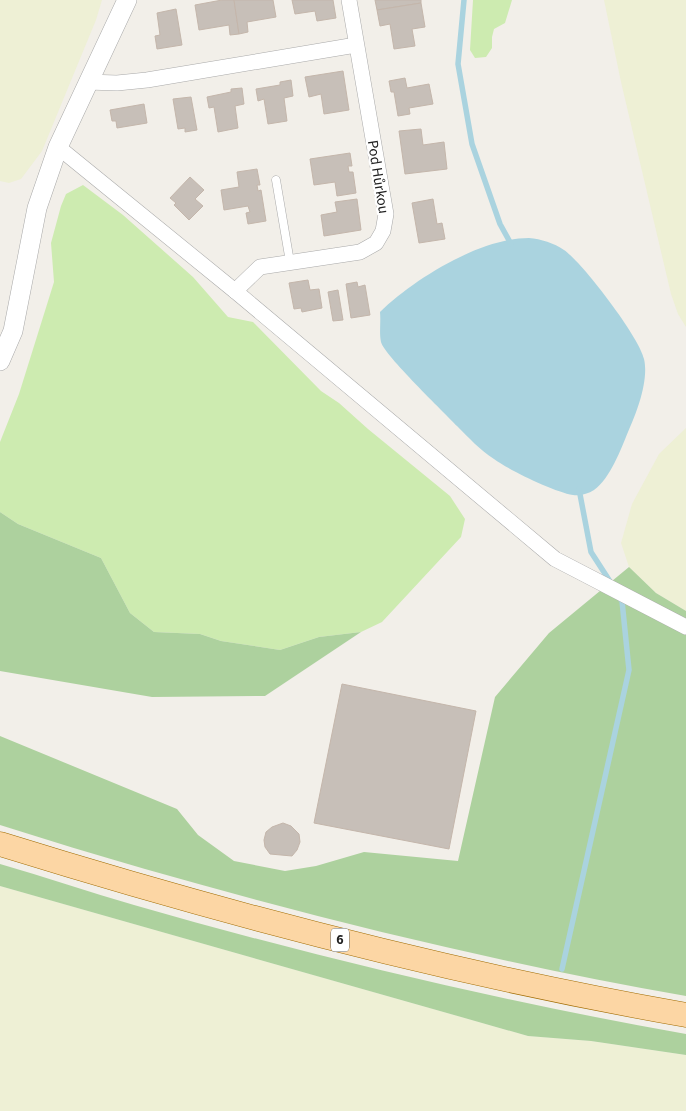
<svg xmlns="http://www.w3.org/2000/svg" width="686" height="1111" font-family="'Source Sans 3',sans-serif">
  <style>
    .farmland { fill: #eef0d5 }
    .grass { fill: #cdebb0 }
    .forest { fill: #add19e }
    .water { fill: #aad3df }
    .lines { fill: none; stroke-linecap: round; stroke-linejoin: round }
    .stream { stroke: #aad3df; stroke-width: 5.5 }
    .building { fill: #c7bfb8; stroke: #c4b6ab }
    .service-casing { stroke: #a9a9a9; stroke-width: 9 }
    .minor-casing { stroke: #a9a9a9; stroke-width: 16 }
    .tertiary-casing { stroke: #a9a9a9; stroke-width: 20 }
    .primary-casing { stroke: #a06b00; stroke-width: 25 }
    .service { stroke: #fff; stroke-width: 8 }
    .minor { stroke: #fff; stroke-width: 15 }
    .tertiary { stroke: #fff; stroke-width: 19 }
    .primary { stroke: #fcd6a4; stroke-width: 24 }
    .labels { text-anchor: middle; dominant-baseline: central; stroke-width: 4.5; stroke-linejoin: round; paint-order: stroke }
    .shield { fill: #fff; stroke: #646464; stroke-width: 1 }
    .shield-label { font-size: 14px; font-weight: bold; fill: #222 }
    .street-label { font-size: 15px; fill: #222; stroke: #fff }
  </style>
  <rect width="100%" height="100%" fill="#f2efe9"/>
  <g class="farmland">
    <path d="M0 0H102L96 20 42 151 21 179 9 183 0 181Z"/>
    <path d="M604 0H686V327L678 314 671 294 621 82Z"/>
    <path d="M686 428V611L656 593 629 567 621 543 632 504 659 454Z"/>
    <path d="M0 886 528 1036 591 1041 686 1055V1111H0Z"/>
  </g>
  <g class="grass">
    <path d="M473 0H512L505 23 494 29 492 37V48L486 57 475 58 470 50Z"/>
    <path d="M83 185 123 215 193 277 228 317 253 322 321 391 339 403 368 429 450 496 465 519 461 537 382 622 361 632 319 637 280 650 221 641 200 634 154 632 130 613 101 558 18 524 0 512V442L19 394 54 282 51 243 61 206 66 194Z"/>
  </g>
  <g class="forest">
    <path d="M0 512 18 524 101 558 130 613 154 632 200 634 221 641 280 650 319 637 361 632 265 696 152 697 0 671Z"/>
    <path d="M629 567 656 593 686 611V996C504 964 323 920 145 869 96 855 48 840 0 825V736L177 809 198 835 234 861 285 871 316 866 364 852 458 861 495 697 549 633Z"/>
    <path d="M0 864C45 877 89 892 134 905 315 957 500 1001 686 1034V1055L591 1041 528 1036 0 886Z"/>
  </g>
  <path class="water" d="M529 238C541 239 554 243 564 250 582 262 640 338 644 359 649 380 637 412 628 432 621 449 610 479 594 490 588 494 580 496 573 495 554 492 509 470 494 459 480 450 469 438 457 426 445 413 384 355 381 342 379 333 381 322 380 312 414 279 480 238 529 238Z"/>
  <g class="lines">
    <g class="stream">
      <path d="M464 0 458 64 472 144 500 224 511 244"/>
      <path d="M579 489 591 552 611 583"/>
      <path d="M562 969 629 670 622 601 618 596"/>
    </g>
  </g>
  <g class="building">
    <path d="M222 0H234L239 34 230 35 229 25 199 30 195 5Z"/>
    <path d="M234 0H273L276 17 247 22 248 32 239 34Z"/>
    <path d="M292 0H333L336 18 317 21 315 11 295 14Z"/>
    <path d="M375 0H421V3L377 10Z"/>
    <path d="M421 3 425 27 412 29 415 46 394 49 390 24 380 26 377 10Z"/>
    <path d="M176 9 182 45 157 49 155 36 160 35 157 13Z"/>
    <path d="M343 71 349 110 324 114 321 94 309 97 305 77Z"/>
    <path d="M405 78 407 88 429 84 433 104 409 108 410 114 398 116 394 92H391L389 81Z"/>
    <path d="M291 80 293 96 284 98 287 121 268 124 264 99 258 101 256 89 280 85V82Z"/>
    <path d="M242 88 244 104 235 106 238 128 218 132 214 107 209 108 207 97 231 92V89Z"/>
    <path d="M191 97 197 130 185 132V128L178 129 173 99Z"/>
    <path d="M144 104 147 123 117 128 116 121H112L110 110Z"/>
    <path d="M421 129 423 145 444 142 447 169 405 174 399 131Z"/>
    <path d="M350 153 352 166H348L349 172H353L356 193 337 196 335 182 314 185 310 159Z"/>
    <path d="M257 169 260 185H257L258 191 261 190 266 221 248 224 246 213 250 212 248 206 224 210 221 190 239 187 237 172Z"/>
    <path d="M190 177 204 190 195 199 203 206 189 220 174 205 176 203 170 198Z"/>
    <path d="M357 199 361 230 324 236 321 215 337 212 335 202Z"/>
    <path d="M433 199 437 224 442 223 445 239 419 243 412 203Z"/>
    <path d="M308 280 310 290 319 289 322 308 302 312 301 308 294 309 289 283Z"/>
    <path d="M357 282 358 287 365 285 370 315 351 318 346 284Z"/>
    <path d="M338 290 343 320 333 321 328 292Z"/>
    <path d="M342 684 476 711 449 849 314 823Z"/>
    <path d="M283 823 291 826 299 834 300 842 297 850 292 856 270 854 265 847 264 840 266 832 272 827Z"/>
  </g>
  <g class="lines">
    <g class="service-casing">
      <path id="service" d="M276 180 290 262"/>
    </g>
    <g class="minor-casing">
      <g id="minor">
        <path d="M87 82 117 83 147 80 356 45"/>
        <path d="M58 147 235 291 555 559 686 627"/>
        <path d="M235 291 260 267 360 252 376 243 383 231 386 214 349 0"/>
      </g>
    </g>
    <g class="tertiary-casing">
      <path id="tertiary" d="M0 361 13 331 37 208 58 147 127 0"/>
    </g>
    <g class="primary-casing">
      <path id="primary" d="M0 844C225 914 453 974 686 1015"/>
    </g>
    <use href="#service" class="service"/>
    <use href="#minor" class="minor"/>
    <use href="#tertiary" class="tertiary"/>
    <use href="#primary" class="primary"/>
  </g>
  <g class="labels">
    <rect class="shield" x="331" y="928.5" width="18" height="23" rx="4"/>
    <g class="shield-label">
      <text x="340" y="940">6</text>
    </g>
    <g class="street-label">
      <text transform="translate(378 177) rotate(81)">Pod Hůrkou</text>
    </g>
  </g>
</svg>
